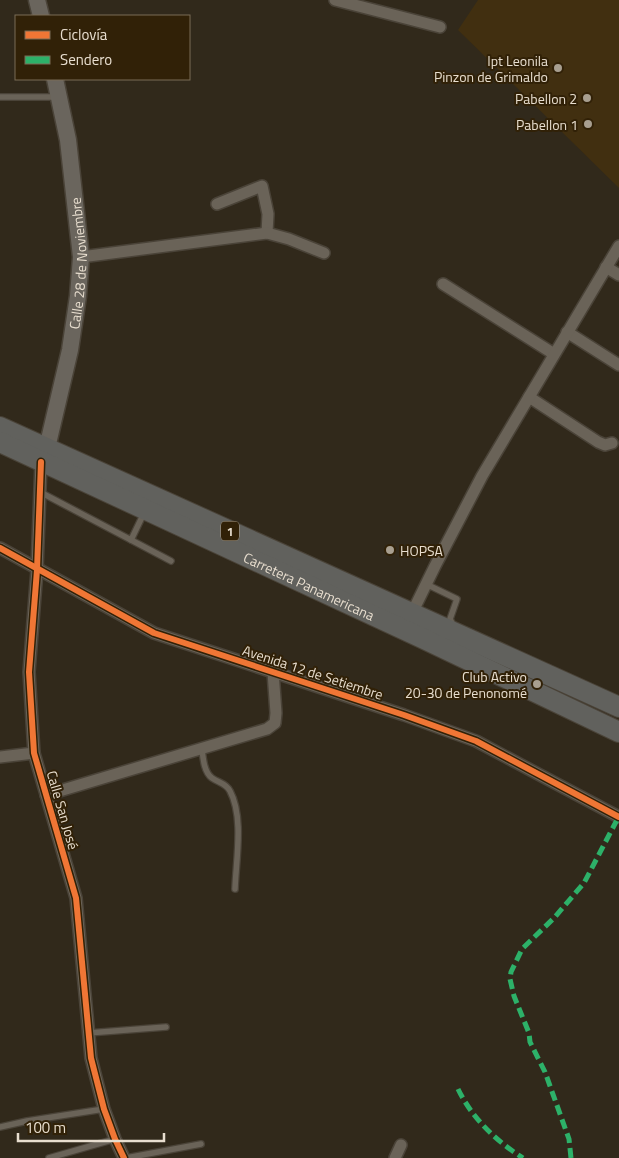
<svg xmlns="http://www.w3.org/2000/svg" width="619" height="1158" font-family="'Titillium Web',sans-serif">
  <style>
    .built { fill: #412f10 }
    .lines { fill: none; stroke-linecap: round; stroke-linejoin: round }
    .lane-casing { stroke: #4a4338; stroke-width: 8 }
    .street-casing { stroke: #4a4338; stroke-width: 14 }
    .secondary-casing { stroke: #4a4338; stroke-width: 19 }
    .highway-casing { stroke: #4a4338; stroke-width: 22 }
    .lane { stroke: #6a6358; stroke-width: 5.5 }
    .street { stroke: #6a6358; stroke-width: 11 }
    .secondary { stroke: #6a655d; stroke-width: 16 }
    .highway { stroke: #61615d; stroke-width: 20 }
    .quiet { stroke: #2db169; stroke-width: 5; stroke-dasharray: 10 5; stroke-linecap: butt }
    .cycleway-casing { stroke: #312107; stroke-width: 9 }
    .cycleway { stroke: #f07635; stroke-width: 6 }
    .poi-dot { fill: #a89f90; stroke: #312107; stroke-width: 2 }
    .labels { text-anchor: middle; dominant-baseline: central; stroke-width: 4; stroke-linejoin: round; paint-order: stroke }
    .shield { fill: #312107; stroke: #b1a593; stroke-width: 1 }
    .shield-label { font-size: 12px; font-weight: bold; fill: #e8decf }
    .poi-label { font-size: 14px; fill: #e8decf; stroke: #312107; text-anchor: end }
    .street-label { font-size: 14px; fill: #e8decf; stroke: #312107 }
  </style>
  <rect width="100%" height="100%" fill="#31291b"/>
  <path class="built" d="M478 0H619V188L458 30Z"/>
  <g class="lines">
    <g class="lane-casing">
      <g id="lane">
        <path d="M0 97H58"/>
        <path d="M40 492 171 561"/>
        <path d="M131 540 144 513"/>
        <path d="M426 584 457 599 450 619 453 625"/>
        <path d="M202 749C203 758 204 772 212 778 219 783 226 783 230 791 244 817 236 860 235 889"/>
        <path d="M88 1033 166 1027"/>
        <path d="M0 1127 27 1121 104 1109"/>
        <path d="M49 1158 115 1139"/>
        <path d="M126 1158 201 1144"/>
      </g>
    </g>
    <g class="street-casing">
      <g id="street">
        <path d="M335 0 440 27"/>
        <path d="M217 204 262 186 268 214 267 233"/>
        <path d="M81 257 267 233 289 239 324 253"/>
        <path d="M606 267 619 275"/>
        <path d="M443 284 554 354"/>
        <path d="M567 332 619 365"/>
        <path d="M529 397 598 442 605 445 612 443"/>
        <path d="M41 462 37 570 29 672 34 753 76 898 91 1058 104 1109 115 1139 124 1158"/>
        <path d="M0 548 154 633 404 715 476 741 619 817"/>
        <path d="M412 613 435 566 482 476 619 246"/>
        <path d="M0 757 34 753"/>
        <path d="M46 795 267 729 275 723 276 713 273 672"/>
        <path d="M395 1158 401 1145"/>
      </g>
    </g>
    <g class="secondary-casing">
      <g id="secondary">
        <path d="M37 0 41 16"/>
        <path id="s1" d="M47 448 70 350 78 296 81 257 68 140 55 79"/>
      </g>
    </g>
    <g class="highway-casing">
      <g id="highway">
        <path d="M0 427 619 707"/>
        <path id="s2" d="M0 442 422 638 619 732"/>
      </g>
    </g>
    <use href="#lane" class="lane"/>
    <use href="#street" class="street"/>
    <use href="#secondary" class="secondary"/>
    <use href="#highway" class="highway"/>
    <g class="quiet">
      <path d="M458 1089C472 1118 496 1141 523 1158"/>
      <path d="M571 1158 569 1139 545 1072 530 1042 529 1033 514 996 510 979 511 972 522 949 554 918 584 883 619 816"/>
    </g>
    <g class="cycleway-casing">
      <g id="cycleway">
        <path d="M41 462 37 570 29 672 34 753 76 898 91 1058 104 1109 115 1139 124 1158"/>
        <path d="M0 548 154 633 404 715 476 741 619 817"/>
      </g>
    </g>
    <use href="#cycleway" class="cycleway"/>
  </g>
  <g class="poi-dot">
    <circle cx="558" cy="68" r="5"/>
    <circle cx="587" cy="98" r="5"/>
    <circle cx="588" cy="124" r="5"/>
    <circle cx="390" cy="550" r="5"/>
    <circle cx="537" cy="684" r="5"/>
  </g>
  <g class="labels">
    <rect class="shield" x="221" y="521.5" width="18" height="19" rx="4"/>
    <g class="shield-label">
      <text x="230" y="531">1</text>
    </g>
    <g class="poi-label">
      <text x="548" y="60">Ipt Leonila<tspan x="548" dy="16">Pinzon de Grimaldo</tspan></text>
      <text x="577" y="98">Pabellon 2</text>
      <text x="578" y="124">Pabellon 1</text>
      <text x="400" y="550" text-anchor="start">HOPSA</text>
      <text x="527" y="676">Club Activo<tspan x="527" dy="16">20-30 de Penonomé</tspan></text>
    </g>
    <g class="street-label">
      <text stroke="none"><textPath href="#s1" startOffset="188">Calle 28 de Noviembre</textPath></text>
      <text stroke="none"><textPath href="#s2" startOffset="341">Carretera Panamericana</textPath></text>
      <text transform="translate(313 672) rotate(18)">Avenida 12 de Setiembre</text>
      <text transform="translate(63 810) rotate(74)">Calle San José</text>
    </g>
  </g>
  <rect x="15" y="15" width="175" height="65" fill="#312107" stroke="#7a6d57"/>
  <rect x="25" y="31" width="25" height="8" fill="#f07635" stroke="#7a6d57"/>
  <text x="60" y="40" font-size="15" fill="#e8decf">Ciclovía</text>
  <rect x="25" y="56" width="25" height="8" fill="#2db169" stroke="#7a6d57"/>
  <text x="60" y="65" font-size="15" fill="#e8decf">Sendero</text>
  <path d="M18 1133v8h146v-8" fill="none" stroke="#e8decf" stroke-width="2.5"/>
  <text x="25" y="1133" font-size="15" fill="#e8decf" stroke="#312107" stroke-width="4" paint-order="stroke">100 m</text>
</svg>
